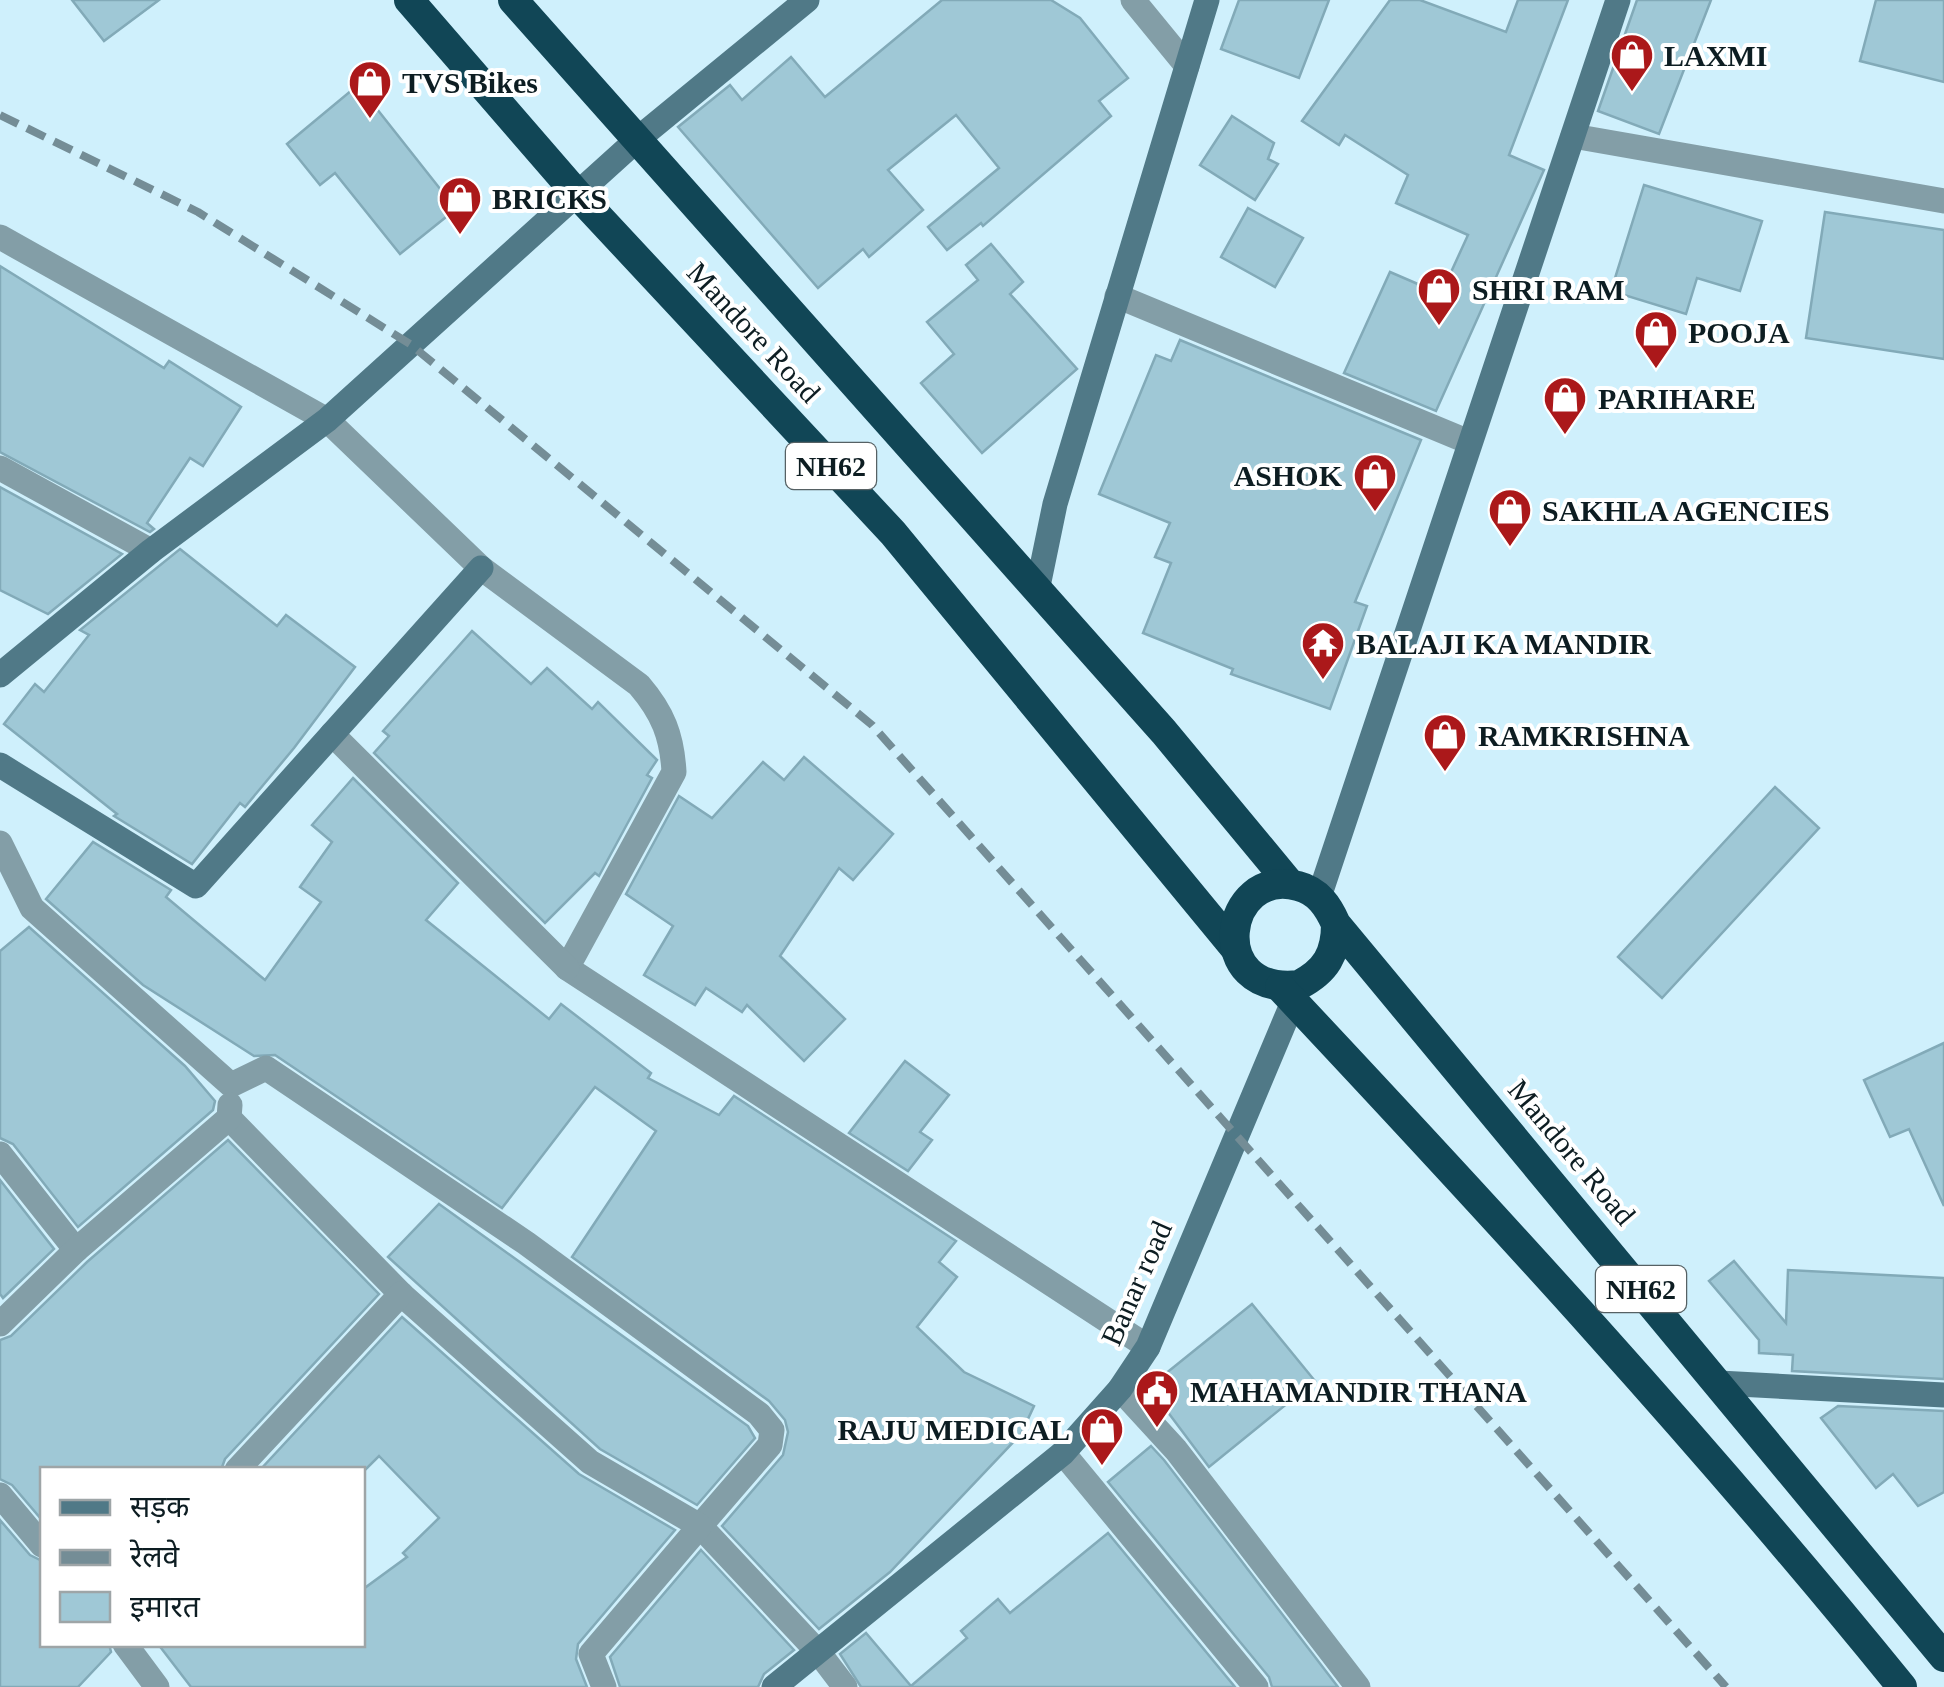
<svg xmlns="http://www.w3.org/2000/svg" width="1944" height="1687" font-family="'Times New Roman','Noto Sans Devanagari',serif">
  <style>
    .building { fill: #9fc8d6; stroke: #82aab8; stroke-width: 2.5 }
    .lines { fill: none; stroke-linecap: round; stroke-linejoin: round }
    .street { stroke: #839ea7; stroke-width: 25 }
    .secondary { stroke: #507987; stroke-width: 25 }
    .highway { stroke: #114656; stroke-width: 30 }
    .rail { stroke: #748d96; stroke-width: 8; stroke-dasharray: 20 10; stroke-linecap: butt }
    .labels { text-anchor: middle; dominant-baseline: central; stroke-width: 8; stroke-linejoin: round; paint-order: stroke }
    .shield { fill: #fff; stroke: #566164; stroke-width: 2.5 }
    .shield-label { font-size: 28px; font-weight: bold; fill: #0d1d22 }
    .poi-label { font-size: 30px; font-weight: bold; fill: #0d1d22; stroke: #fff; text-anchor: start }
    .street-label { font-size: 30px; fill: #0d1d22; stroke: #fff }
  </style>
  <rect width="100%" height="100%" fill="#cff0fc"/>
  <g class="building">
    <path d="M72 0H159L104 41Z"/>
    <path d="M942 0H1051L1080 18 1128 78 1099 101 1111 116 983 226 981 223 947 250 928 227 999 168 956 115 888 170 923 210 869 257 863 249 818 288 678 127 730 85 742 100 791 57 825 97Z"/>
    <path d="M1239 0H1329L1299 78 1221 49Z"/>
    <path d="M1390 0H1420L1506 32 1518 0H1568L1509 155 1544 170 1436 411 1344 373 1390 272 1441 294 1468 235 1396 203 1408 175 1345 135 1339 145 1302 121Z"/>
    <path d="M1637 0H1711L1659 134 1598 111Z"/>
    <path d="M1876 0H1944V82L1860 61Z"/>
    <path d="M358 85 456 209 400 254 335 173 320 185 287 144Z"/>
    <path d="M1232 116 1274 143 1268 159 1278 164 1255 200 1200 165Z"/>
    <path d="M1644 185 1762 221 1740 291 1697 278 1686 314 1611 291Z"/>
    <path d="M1248 208 1303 238 1275 287 1221 257Z"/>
    <path d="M1825 212 1944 230V359L1806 338Z"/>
    <path d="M991 244 1023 282 1010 294 1077 369 982 453 921 383 954 354 927 322 978 280 966 265Z"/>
    <path d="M0 266 164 368 169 361 241 407 203 466 190 458 147 523 154 529 150 532 0 452Z"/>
    <path d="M1180 340 1421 440 1355 602 1367 606 1330 709 1231 674 1233 669 1143 633 1171 563 1155 557 1170 523 1099 494 1156 355 1171 361Z"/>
    <path d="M0 487 122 554 48 614 0 590Z"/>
    <path d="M180 549 277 626 286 615 355 667 294 748 245 807 240 803 192 864 114 816 117 814 4 724 35 684 44 692 89 635 80 630Z"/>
    <path d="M472 631 531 684 547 668 592 709 598 702 657 760 647 775 652 778 599 876 595 873 545 923 374 753 389 736 383 731Z"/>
    <path d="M804 757 893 834 853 880 839 868 780 956 845 1019 804 1061 747 1005 742 1012 706 988 695 1005 644 975 673 926 626 894 679 796 712 818 763 762 784 780Z"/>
    <path d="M353 778 458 883 426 920 549 1019 561 1004 651 1073 648 1078 719 1115 734 1096 956 1241 939 1262 957 1277 917 1327 964 1372 1034 1406 1021 1434 890 1572 819 1629 722 1526 783 1455 788 1432 785 1420 769 1401 572 1257 656 1131 595 1087 502 1208 275 1055 254 1056 143 985 46 899 93 842 171 890 166 897 265 980 321 902 300 887 332 842 312 825Z"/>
    <path d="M1775 787 1819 828 1662 998 1618 957Z"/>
    <path d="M29 927 185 1066 215 1101 213 1110 78 1227 13 1144 0 1138V951Z"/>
    <path d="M1944 1043V1206L1909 1129 1890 1137 1864 1080Z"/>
    <path d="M905 1061 949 1095 920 1132 932 1140 908 1171 849 1133Z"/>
    <path d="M228 1140 379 1294 225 1459 221 1470H42V1520L12 1485 0 1479V1340L11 1336 87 1262Z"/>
    <path d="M0 1180 54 1249 3 1298 0 1294Z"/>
    <path d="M439 1204 748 1426 755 1438 697 1505 600 1449 388 1257Z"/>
    <path d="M1734 1261 1786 1323 1788 1270 1944 1278V1379L1792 1371 1793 1355 1759 1353V1340L1709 1281Z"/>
    <path d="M1252 1304 1315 1381 1209 1467 1149 1387Z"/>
    <path d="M402 1317 579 1474 675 1530 578 1644 576 1659 587 1687H191L158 1644H362V1590L407 1557 403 1553 439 1518 379 1456 365 1470H260Z"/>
    <path d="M1838 1406 1944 1411V1492L1918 1506 1893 1474 1876 1488 1821 1418Z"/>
    <path d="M1151 1446 1164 1460 1338 1687H1272L1269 1677 1108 1482Z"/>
    <path d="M0 1520 30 1555 42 1561V1644H109L111 1652 78 1687H0Z"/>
    <path d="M1108 1533 1235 1687H861L840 1654 866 1633 911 1686 967 1638 961 1631 998 1599 1010 1613Z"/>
    <path d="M701 1550 794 1650 764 1674 758 1687H620L610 1657Z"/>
  </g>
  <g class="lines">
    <g class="street">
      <path d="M1133 0 1187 66"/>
      <path d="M1573 136 1944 201"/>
      <path d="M0 237 327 420 481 568 639 685C663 713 672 736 674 772L567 968 1148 1347"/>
      <path d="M1117 296 1469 442"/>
      <path d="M0 468 151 551"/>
      <path d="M332 734 567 968"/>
      <path d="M0 843 32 908 231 1085 266 1068 526 1243 759 1414 772 1430 770 1445 700 1526 819 1653 845 1687"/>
      <path d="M229 1118 401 1294 590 1462 700 1526 591 1654 604 1687"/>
      <path d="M0 1154 76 1250"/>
      <path d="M0 1324 76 1250 229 1118 230 1105"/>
      <path d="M1120 1389 1176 1450 1358 1687"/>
      <path d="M1063 1453 1256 1687"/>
      <path d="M237 1470 401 1294"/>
      <path d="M0 1495 42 1545"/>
      <path d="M125 1644 157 1687"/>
    </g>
    <g class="secondary">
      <path d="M1037 591 1055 504 1207 0"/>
      <path d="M0 675 151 551 327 420 639 138 807 0"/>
      <path d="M0 765 196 886 481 568"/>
      <path d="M1319 897 1618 0"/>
      <path d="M1719 1383 1944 1395"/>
      <path d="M774 1687 1063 1453 1120 1389 1148 1347 1293 1002"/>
    </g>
    <g class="highway">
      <path d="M409 0 577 194 893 533 1234 947"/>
      <path d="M513 0 1164 732 1290 884"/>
      <path d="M1336 924C1336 954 1326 971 1299 985 1204 996 1223 866 1298 886 1318 891 1328 906 1336 924L1944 1657"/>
      <path d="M1280 987C1494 1215 1705 1444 1902 1687"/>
    </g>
    <path class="rail" d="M0 115 198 212 410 344 872 725 1726 1687"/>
  </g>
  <defs>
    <g id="shop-pin" transform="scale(2.25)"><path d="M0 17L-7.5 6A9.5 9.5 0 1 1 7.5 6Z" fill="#ab181a" stroke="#fff"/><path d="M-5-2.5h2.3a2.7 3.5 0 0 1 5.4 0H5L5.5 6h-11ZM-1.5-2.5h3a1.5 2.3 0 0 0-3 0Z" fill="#fff"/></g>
    <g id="temple-pin" transform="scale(2.25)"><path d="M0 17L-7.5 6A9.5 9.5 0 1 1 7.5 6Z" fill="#ab181a" stroke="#fff"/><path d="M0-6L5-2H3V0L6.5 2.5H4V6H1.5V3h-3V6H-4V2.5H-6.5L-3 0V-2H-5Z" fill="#fff"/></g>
    <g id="civic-pin" transform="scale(2.25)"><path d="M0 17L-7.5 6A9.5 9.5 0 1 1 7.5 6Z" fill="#ab181a" stroke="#fff"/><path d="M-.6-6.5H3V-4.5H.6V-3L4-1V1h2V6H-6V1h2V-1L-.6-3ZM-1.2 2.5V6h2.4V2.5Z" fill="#fff"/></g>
  </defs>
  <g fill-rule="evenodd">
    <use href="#shop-pin" x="1632" y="55"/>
    <use href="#shop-pin" x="370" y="82"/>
    <use href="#shop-pin" x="460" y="198"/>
    <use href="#shop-pin" x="1439" y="289"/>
    <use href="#shop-pin" x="1656" y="332"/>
    <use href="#shop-pin" x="1565" y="398"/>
    <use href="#shop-pin" x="1375" y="475"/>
    <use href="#shop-pin" x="1510" y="510"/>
    <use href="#temple-pin" x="1323" y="643"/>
    <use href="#shop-pin" x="1445" y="735"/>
    <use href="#civic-pin" x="1157" y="1391"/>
    <use href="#shop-pin" x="1102" y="1429"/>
  </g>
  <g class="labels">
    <g class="shield">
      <rect x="786" y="443" width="90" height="46" rx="8"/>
      <rect x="1596" y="1266" width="90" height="46" rx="8"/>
    </g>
    <g class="shield-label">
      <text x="831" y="466">NH62</text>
      <text x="1641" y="1289">NH62</text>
    </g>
    <g class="poi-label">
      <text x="1664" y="55">LAXMI</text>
      <text x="402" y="82">TVS Bikes</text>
      <text x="492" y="198">BRICKS</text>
      <text x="1472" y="289">SHRI RAM</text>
      <text x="1688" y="332">POOJA</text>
      <text x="1598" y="398">PARIHARE</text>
      <text x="1342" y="475" text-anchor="end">ASHOK</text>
      <text x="1542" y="510">SAKHLA AGENCIES</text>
      <text x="1356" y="643">BALAJI KA MANDIR</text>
      <text x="1478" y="735">RAMKRISHNA</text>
      <text x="1190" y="1391">MAHAMANDIR THANA</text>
      <text x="1070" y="1429" text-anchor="end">RAJU MEDICAL</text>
    </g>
    <g class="street-label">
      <text transform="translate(754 332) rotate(47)">Mandore Road</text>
      <text transform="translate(1572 1152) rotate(50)">Mandore Road</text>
      <text transform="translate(1136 1283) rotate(-66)">Banar road</text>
    </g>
  </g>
  <rect x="40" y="1467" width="325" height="180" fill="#ffffff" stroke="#9ea5a7" stroke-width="2.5"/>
  <rect x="60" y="1500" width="50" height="15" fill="#507987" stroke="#9ea5a7" stroke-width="2.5"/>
  <text x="130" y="1517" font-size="30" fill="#0d1d22">सड़क</text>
  <rect x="60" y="1550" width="50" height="15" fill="#748d96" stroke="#9ea5a7" stroke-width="2.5"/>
  <text x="130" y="1567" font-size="30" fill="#0d1d22">रेलवे</text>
  <rect x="60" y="1592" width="50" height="30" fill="#9fc8d6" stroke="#9ea5a7" stroke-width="2.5"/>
  <text x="130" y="1617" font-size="30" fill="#0d1d22">इमारत</text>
</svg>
